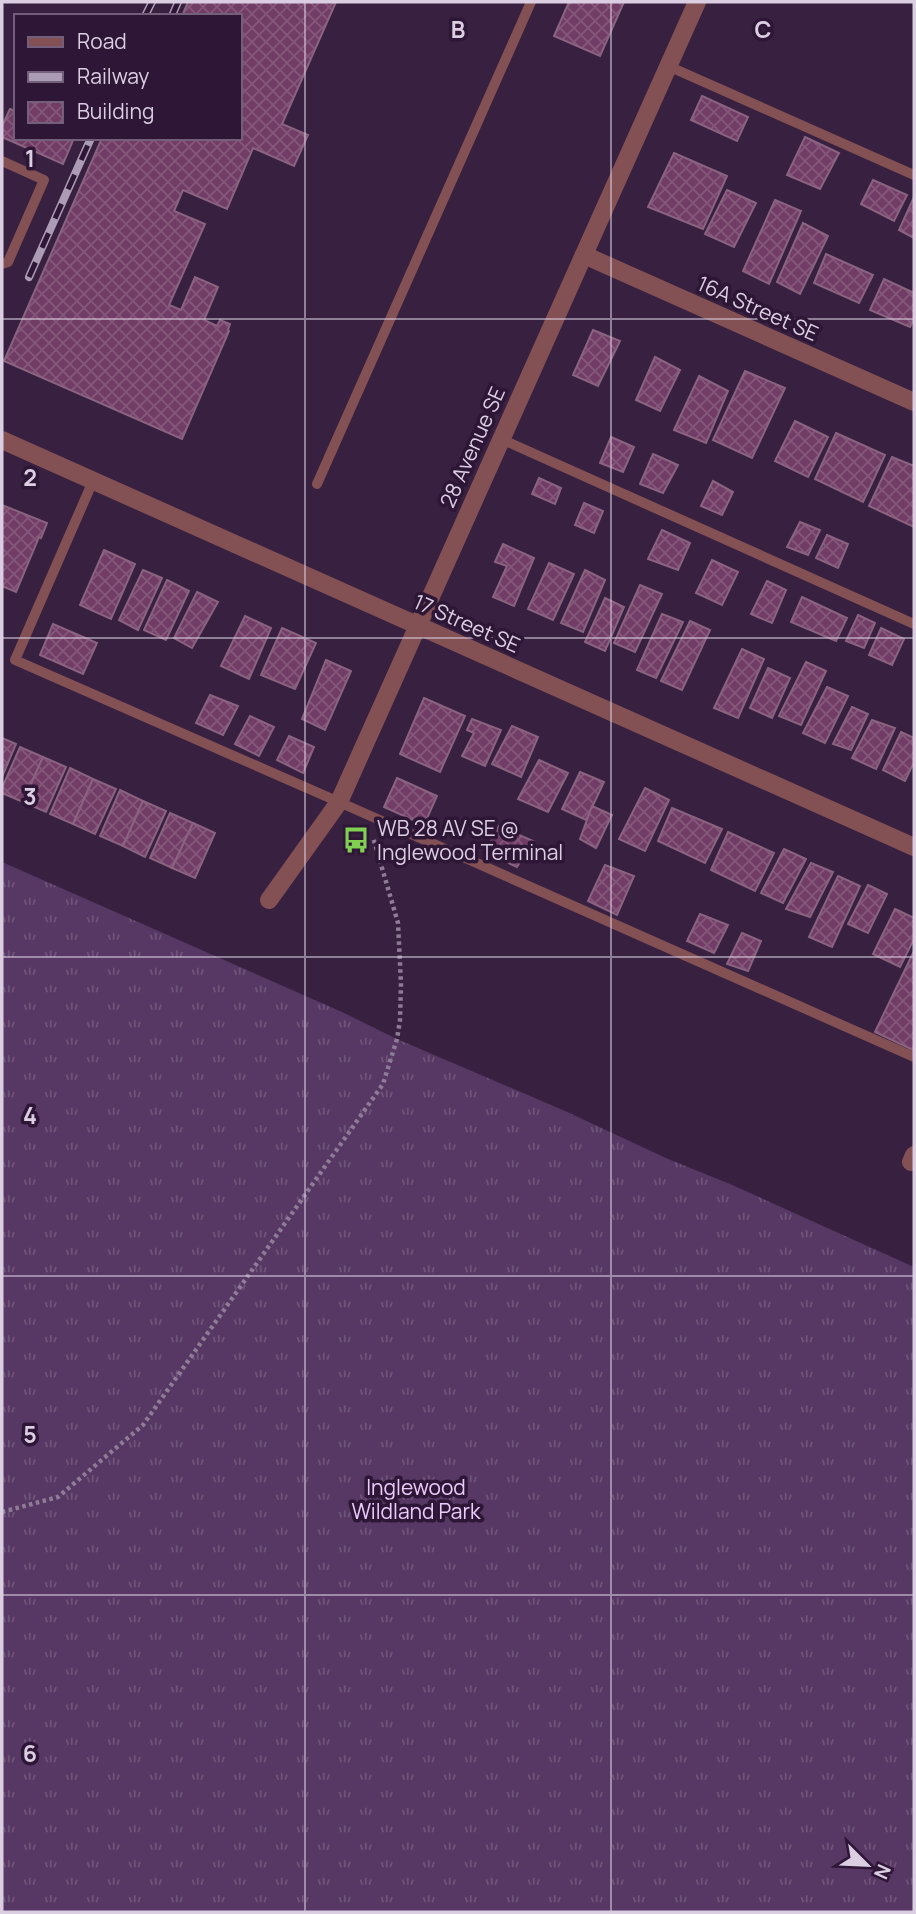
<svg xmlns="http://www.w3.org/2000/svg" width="916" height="1914" font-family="Manrope,sans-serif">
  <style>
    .grass { fill: url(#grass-tufts) }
    .building { fill: url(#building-cross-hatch); stroke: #8a6380; stroke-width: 2 }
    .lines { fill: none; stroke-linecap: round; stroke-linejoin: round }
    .path { stroke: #8e7b96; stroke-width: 4.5; stroke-dasharray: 3.5 3.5; stroke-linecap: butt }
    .lane { stroke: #835053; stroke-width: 10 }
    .street { stroke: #835053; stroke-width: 18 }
    .rail-casing { stroke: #ac9bb4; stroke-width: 8 }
    .rail { stroke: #2d1636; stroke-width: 5; stroke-dasharray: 16; stroke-linecap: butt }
    .grid { fill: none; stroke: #dbcde2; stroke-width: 2; stroke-opacity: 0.55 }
    .labels { text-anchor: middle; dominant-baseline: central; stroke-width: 7; stroke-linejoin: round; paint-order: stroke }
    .street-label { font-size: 21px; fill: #dbcde2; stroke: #2d1636 }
    .poi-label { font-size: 21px; fill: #dbcde2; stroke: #2d1636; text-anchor: start }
    .park-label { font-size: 21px; fill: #eccbfb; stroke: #2d1636 }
    .grid-label { font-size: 23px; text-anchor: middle; font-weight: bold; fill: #dbcde2; stroke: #2d1636; stroke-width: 7; stroke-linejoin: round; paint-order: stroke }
  </style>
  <defs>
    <pattern id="grass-tufts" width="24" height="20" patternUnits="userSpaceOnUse" patternTransform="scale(1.75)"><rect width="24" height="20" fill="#573864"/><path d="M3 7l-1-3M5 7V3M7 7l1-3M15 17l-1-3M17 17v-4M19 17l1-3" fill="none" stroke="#6f547a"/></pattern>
    <pattern id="building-cross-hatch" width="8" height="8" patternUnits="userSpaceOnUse" patternTransform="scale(1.75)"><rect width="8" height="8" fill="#713c65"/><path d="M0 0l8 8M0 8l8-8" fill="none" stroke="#85577b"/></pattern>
  </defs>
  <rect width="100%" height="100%" fill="#372040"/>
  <path class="grass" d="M2 862 342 1012 397 1039 565 1111 668 1159 730 1184 914 1267V1912H2Z"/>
  <g class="building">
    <path d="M188 2H336L282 124 308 135 294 166 253 148 227 209 183 190 174 211 205 224 169 305 181 310 195 277 218 287 204 320 217 326 220 320 230 324 228 330 229 331 182 439 4 361 102 138H240V16H182Z"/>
    <path d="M569 2H624L600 56 554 36Z"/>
    <path d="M702 96 748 117 737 141 691 120Z"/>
    <path d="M10 109 16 111V138H74L63 164 2 137V126Z"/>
    <path d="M805 137 839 153 820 189 787 175Z"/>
    <path d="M674 153 727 176 703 229 648 207Z"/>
    <path d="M873 180 907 195 894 221 861 204Z"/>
    <path d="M727 190 756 203 734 247 705 234Z"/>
    <path d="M914 197V238L899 230Z"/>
    <path d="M775 200 801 211 769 284 743 271Z"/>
    <path d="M803 223 828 236 800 294 777 282Z"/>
    <path d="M826 254 873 275 859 303 814 283Z"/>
    <path d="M884 279 914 293V319L910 327 870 310Z"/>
    <path d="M593 330 620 341 598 386 573 375Z"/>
    <path d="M655 357 680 370 660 411 636 400Z"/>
    <path d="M745 371 785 388 752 458 713 440Z"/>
    <path d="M699 376 728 391 706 443 674 430Z"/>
    <path d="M795 421 828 437 808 477 775 461Z"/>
    <path d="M836 433 885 455 863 502 815 479Z"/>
    <path d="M611 437 634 447 623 472 600 463Z"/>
    <path d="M653 454 678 465 663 493 640 484Z"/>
    <path d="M892 457 914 466V527L869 506Z"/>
    <path d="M539 478 561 488 555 504 532 494Z"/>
    <path d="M713 481 733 492 722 515 701 506Z"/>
    <path d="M584 503 603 511 594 533 575 525Z"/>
    <path d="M2 505 47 523 41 538 39 537 16 592 2 586Z"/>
    <path d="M800 522 820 530 808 555 787 547Z"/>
    <path d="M662 530 690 543 678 570 648 559Z"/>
    <path d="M827 535 848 544 838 568 816 558Z"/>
    <path d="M503 544 534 558 514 606 493 597 507 566 495 562Z"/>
    <path d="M104 550 135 564 111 619 80 605Z"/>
    <path d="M712 560 738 572 722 605 696 593Z"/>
    <path d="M549 563 574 574 553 620 528 609Z"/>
    <path d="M143 570 162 578 138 630 119 620Z"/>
    <path d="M585 570 605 580 583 632 561 623Z"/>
    <path d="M167 580 189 591 166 640 144 630Z"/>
    <path d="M767 581 786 590 772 623 751 614Z"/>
    <path d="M640 585 662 594 635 652 614 643Z"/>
    <path d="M197 592 218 602 192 648 174 638Z"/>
    <path d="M802 597 847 618 836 641 791 622Z"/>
    <path d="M605 598 624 607 605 651 585 642Z"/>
    <path d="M662 614 683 622 656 678 637 670Z"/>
    <path d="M858 615 875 623 864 648 846 641Z"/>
    <path d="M245 616 271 628 249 679 221 666Z"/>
    <path d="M690 621 710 630 682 690 661 681Z"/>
    <path d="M53 624 97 643 83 674 40 655Z"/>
    <path d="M282 628 316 643 295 689 261 675Z"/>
    <path d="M881 628 904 639 892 665 869 655Z"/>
    <path d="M742 649 764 659 738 718 714 708Z"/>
    <path d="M326 660 351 671 325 730 302 719Z"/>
    <path d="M806 662 826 671 801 725 779 716Z"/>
    <path d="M768 668 790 678 772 718 750 708Z"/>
    <path d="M827 687 848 696 825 743 803 733Z"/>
    <path d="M210 695 238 706 223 735 196 723Z"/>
    <path d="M424 698 465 716 440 772 400 754Z"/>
    <path d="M852 707 868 714 851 750 833 744Z"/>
    <path d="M250 716 274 727 259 756 235 744Z"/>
    <path d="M472 719 501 730 485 766 462 756 474 733 467 730Z"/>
    <path d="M872 720 895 728 876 769 852 758Z"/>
    <path d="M512 726 538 737 521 777 492 764Z"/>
    <path d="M901 732 914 738V762L905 781 883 770Z"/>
    <path d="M289 736 314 747 303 773 277 760Z"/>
    <path d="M2 738 16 744 2 777Z"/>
    <path d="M20 747 43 757 23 802 2 793V788Z"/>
    <path d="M43 757 66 767 46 812 23 802Z"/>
    <path d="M539 760 568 773 548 812 518 799Z"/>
    <path d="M70 768 93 779 73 824 50 814Z"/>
    <path d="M580 772 604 782 586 820 562 809Z"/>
    <path d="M397 778 437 796 424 825 384 807Z"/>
    <path d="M93 779 116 789 95 834 73 824Z"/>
    <path d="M645 788 669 800 645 851 619 839Z"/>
    <path d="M120 790 143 801 123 846 100 836Z"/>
    <path d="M143 801 166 811 145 857 123 846Z"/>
    <path d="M592 806 612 815 596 848 580 839Z"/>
    <path d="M672 808 722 829 705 863 658 841Z"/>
    <path d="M170 813 193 823 172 868 150 858Z"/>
    <path d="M193 823 215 833 195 878 172 868Z"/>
    <path d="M499 826 533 841 517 867 485 852Z"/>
    <path d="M728 832 774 853 755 891 711 870Z"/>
    <path d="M784 849 806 859 783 903 761 893Z"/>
    <path d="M811 863 833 872 810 917 786 909Z"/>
    <path d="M605 865 634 876 617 915 588 901Z"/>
    <path d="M838 876 860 886 832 947 809 937Z"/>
    <path d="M868 885 887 894 868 933 848 924Z"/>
    <path d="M895 909 914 918V939L900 967 873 954Z"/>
    <path d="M700 914 728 925 714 953 687 941Z"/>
    <path d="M742 933 761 941 748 971 727 964Z"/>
    <path d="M914 951V1046L913 1050 875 1032Z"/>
  </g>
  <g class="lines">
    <path class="path" d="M2 1512 58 1497 143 1425 383 1084 397 1039 400 1020 401 984 398 923 373 837"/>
    <g class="lane">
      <path d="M668 66 914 175"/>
      <path d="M2 161 44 180 8 262 2 264"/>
      <path d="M501 439 914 624"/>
      <path d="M93 481 15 660 339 802 914 1057"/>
      <path d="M317 484 531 2"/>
    </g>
    <g class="street">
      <path d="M584 255 914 402"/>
      <path d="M2 440 914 847"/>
      <path d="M269 900 339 802 697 2"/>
      <path d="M911 1162 914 1155"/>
    </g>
    <g class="rail-casing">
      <g id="rail">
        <path d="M145 16 152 2"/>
        <path d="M172 16 178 2"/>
        <path d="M29 277 91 138"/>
      </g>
    </g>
    <use href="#rail" class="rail"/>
  </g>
  <path class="grid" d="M305 2V1912M611 2V1912M2 319H914M2 638H914M2 957H914M2 1276H914M2 1595H914"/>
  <defs>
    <g id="bus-bare" transform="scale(2.1)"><path d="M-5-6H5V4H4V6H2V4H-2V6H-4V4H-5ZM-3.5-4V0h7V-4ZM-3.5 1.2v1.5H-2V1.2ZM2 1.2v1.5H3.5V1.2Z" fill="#80d051" stroke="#2d1636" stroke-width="2.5" paint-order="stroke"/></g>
  </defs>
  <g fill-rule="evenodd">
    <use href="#bus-bare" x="356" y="840"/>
  </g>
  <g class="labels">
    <g class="street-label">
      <text transform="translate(758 308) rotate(24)">16A Street SE</text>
      <text transform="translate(472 447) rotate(-66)">28 Avenue SE</text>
      <text transform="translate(467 623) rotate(24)">17 Street SE</text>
    </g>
    <g class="poi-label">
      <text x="377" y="828">WB 28 AV SE @<tspan x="377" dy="24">Inglewood Terminal</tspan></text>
    </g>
    <g class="park-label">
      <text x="416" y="1487">Inglewood<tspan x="416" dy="24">Wildland Park</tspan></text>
    </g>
  </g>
  <g class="grid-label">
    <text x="458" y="38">B</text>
    <text x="763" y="38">C</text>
    <text x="30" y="167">1</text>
    <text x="30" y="486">2</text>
    <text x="30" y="805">3</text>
    <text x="30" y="1124">4</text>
    <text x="30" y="1443">5</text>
    <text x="30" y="1762">6</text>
  </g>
  <rect width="916" height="1914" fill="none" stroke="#dbcde2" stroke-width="7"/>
  <rect x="14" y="14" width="228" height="126" fill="#2d1636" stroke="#735f7b" stroke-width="2"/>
  <rect x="28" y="37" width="35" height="10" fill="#835053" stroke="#735f7b" stroke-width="2"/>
  <text x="77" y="49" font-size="21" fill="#dbcde2">Road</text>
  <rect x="28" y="72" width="35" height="10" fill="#ac9bb4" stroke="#735f7b" stroke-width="2"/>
  <text x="77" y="84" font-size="21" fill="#dbcde2">Railway</text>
  <rect x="28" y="102" width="35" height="21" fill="url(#building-cross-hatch)" stroke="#735f7b" stroke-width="2"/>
  <text x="77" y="119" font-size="21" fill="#dbcde2">Building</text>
  <g transform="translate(867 1865) rotate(114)" stroke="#2d1636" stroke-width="5" paint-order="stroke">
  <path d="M0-5L12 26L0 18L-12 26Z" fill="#dbcde2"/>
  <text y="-10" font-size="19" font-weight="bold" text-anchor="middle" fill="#dbcde2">N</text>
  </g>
</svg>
